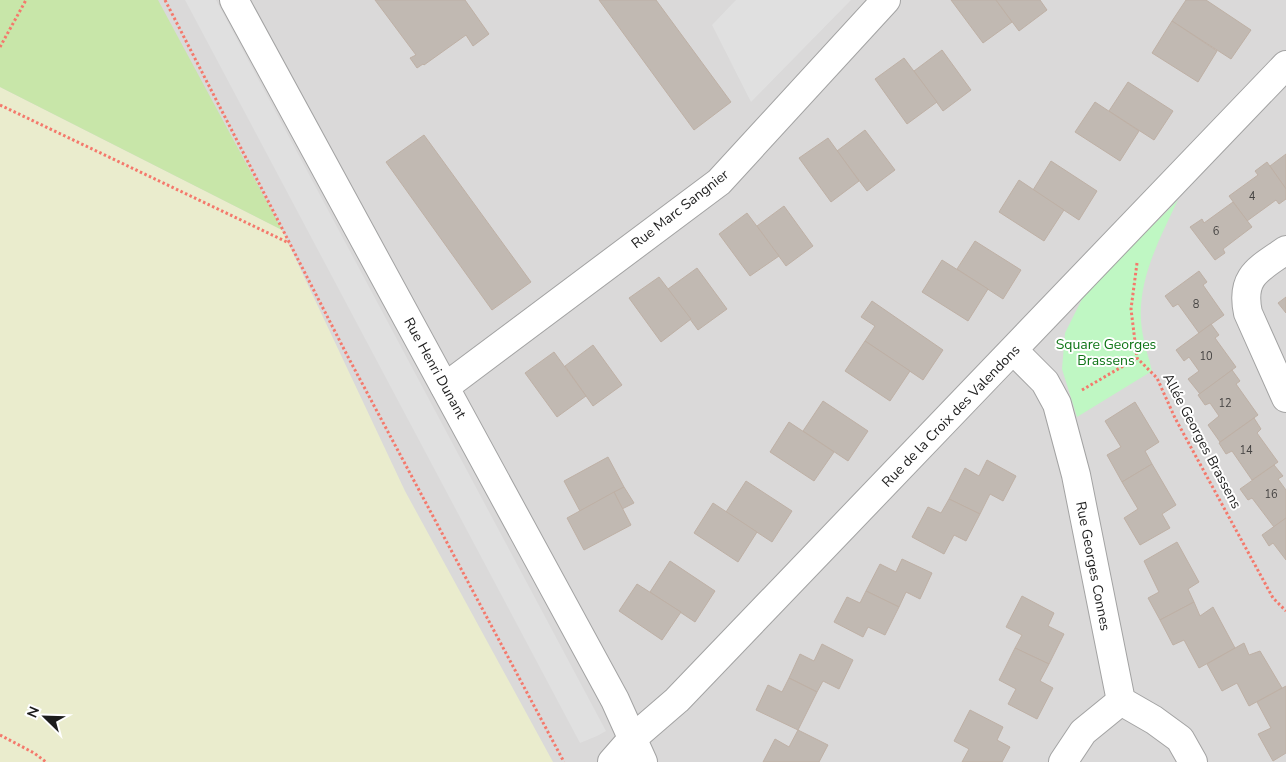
<svg xmlns="http://www.w3.org/2000/svg" width="1286" height="762" font-family="'Nunito Sans',sans-serif">
  <style>
    .residential { fill: #dad9d9 }
    .farmland { fill: #eaeccd }
    .grass { fill: #c8e6a9 }
    .park { fill: #bff7c3 }
    .parking { fill: #e0e0e0 }
    .building { fill: #c1b9b2; stroke: #beb0a5 }
    .lines { fill: none; stroke-linecap: round; stroke-linejoin: round }
    .minor-casing { stroke: #a3a3a3; stroke-width: 30 }
    .path { stroke: #f4796c; stroke-width: 3; stroke-dasharray: 2.5 2.5; stroke-linecap: butt }
    .minor { stroke: #fff; stroke-width: 28 }
    .labels { text-anchor: middle; dominant-baseline: central; stroke-width: 4; stroke-linejoin: round; paint-order: stroke }
    .number-label { font-size: 11px; fill: #454342 }
    .street-label { font-size: 14px; fill: #1c1c1c; stroke: #fff }
    .park-label { font-size: 14px; fill: #0f7517; stroke: #fff }
  </style>
  <rect width="100%" height="100%" fill="#ede9e2"/>
  <rect class="residential" x="0" y="0" width="1286" height="762"/>
  <path class="farmland" d="M0 87 282 230 405 491 553 762H0Z"/>
  <path class="grass" d="M0 0H158L282 230 0 87Z"/>
  <path class="park" d="M1178 200C1159 240 1135 284 1142 330 1144 344 1149 358 1152 371L1077 417 1062 369 1065 333 1084 295Z"/>
  <g class="parking">
    <path d="M185 0H216L606 731 597 736 580 743Z"/>
    <path d="M736 0H851L751 102 712 25Z"/>
  </g>
  <g class="building">
    <path d="M375 0H465L489 34 473 46 466 35 424 65 423 64 417 68 410 58 416 55Z"/>
    <path d="M599 0H656L731 102 694 130Z"/>
    <path d="M951 0H996L1012 22 983 43Z"/>
    <path d="M996 0H1040L1047 10 1019 31Z"/>
    <path d="M1186 0H1206L1251 30 1231 59 1172 21Z"/>
    <path d="M1172 21 1217 51 1198 82 1152 53Z"/>
    <path d="M942 50 971 90 943 111 914 71Z"/>
    <path d="M904 58 937 102 907 124 875 79Z"/>
    <path d="M1128 82 1173 111 1154 140 1109 111Z"/>
    <path d="M1095 102 1139 131 1120 161 1075 132Z"/>
    <path d="M865 130 895 170 867 191 837 151Z"/>
    <path d="M424 135 531 282 492 310 386 162Z"/>
    <path d="M828 138 859 181 831 202 799 158Z"/>
    <path d="M1286 154V189L1270 166Z"/>
    <path d="M1051 161 1097 191 1079 220 1033 190Z"/>
    <path d="M1267 162 1286 189V199L1279 204 1276 200 1247 221 1229 196 1258 175 1255 171Z"/>
    <path d="M1019 180 1064 210 1044 241 999 212Z"/>
    <path d="M1233 202 1252 227 1223 249 1225 253 1215 260 1190 227 1202 219 1204 223Z"/>
    <path d="M784 206 813 246 786 266 757 226Z"/>
    <path d="M747 213 779 256 750 276 719 234Z"/>
    <path d="M975 241 1021 270 1003 299 957 269Z"/>
    <path d="M942 260 988 289 968 321 922 292Z"/>
    <path d="M697 268 727 309 698 330 668 289Z"/>
    <path d="M1199 271 1207 282 1203 285 1224 315 1199 333 1178 304 1173 307 1165 296Z"/>
    <path d="M659 277 691 319 661 342 629 298Z"/>
    <path d="M1286 297V313L1278 303Z"/>
    <path d="M872 301 943 350 923 380 865 341 875 326 861 317Z"/>
    <path d="M1211 324 1219 335 1215 338 1236 367 1200 394 1188 379 1199 371 1189 357 1184 361 1176 350Z"/>
    <path d="M865 341 910 371 890 401 845 371Z"/>
    <path d="M593 345 622 385 593 406 565 366Z"/>
    <path d="M554 352 586 396 557 417 525 373Z"/>
    <path d="M1232 370 1240 381 1236 384 1258 415 1220 442 1208 425 1219 416 1210 403 1205 405 1198 395Z"/>
    <path d="M823 401 868 431 848 461 803 431Z"/>
    <path d="M1135 402 1159 442 1145 451 1152 464 1122 482 1107 455 1121 447 1105 421Z"/>
    <path d="M1254 418 1261 429 1257 433 1278 462 1252 480 1232 451 1226 454 1219 443Z"/>
    <path d="M789 422 834 452 814 481 770 452Z"/>
    <path d="M608 457 624 487 580 511 564 481Z"/>
    <path d="M987 460 1016 476 1003 501 990 494 980 514 949 499 965 468 979 476Z"/>
    <path d="M1152 464 1176 505 1162 514 1170 528 1140 545 1124 518 1138 509 1122 482Z"/>
    <path d="M1274 465 1283 476 1278 479 1286 490V518L1274 527 1252 498 1248 500 1240 489Z"/>
    <path d="M746 481 792 511 772 542 726 512Z"/>
    <path d="M624 487 634 503 622 509 614 492Z"/>
    <path d="M614 492 631 525 584 550 567 518Z"/>
    <path d="M949 499 980 514 966 541 954 535 944 554 912 537 928 507 941 513Z"/>
    <path d="M713 503 757 532 738 562 694 533Z"/>
    <path d="M1286 518V560L1273 543 1269 546 1262 535Z"/>
    <path d="M1177 542 1199 582 1188 589 1194 602 1160 620 1148 598 1159 592 1144 561Z"/>
    <path d="M902 559 932 573 920 599 906 592 899 607 866 591 880 564 896 572Z"/>
    <path d="M670 561 715 591 695 622 650 592Z"/>
    <path d="M637 584 681 612 662 640 619 611Z"/>
    <path d="M866 591 899 607 885 635 868 627 863 637 834 622 847 597 860 603Z"/>
    <path d="M1022 596 1054 613 1048 626 1064 634 1049 664 1015 648 1022 635 1006 627Z"/>
    <path d="M1194 602 1200 616 1213 607 1235 648 1199 668 1184 640 1173 645 1160 620Z"/>
    <path d="M1244 643 1249 655 1260 651 1282 688 1249 706 1237 683 1222 691 1207 664Z"/>
    <path d="M822 644 853 660 839 689 823 681 817 692 789 678 800 654 814 661Z"/>
    <path d="M1015 648 1049 664 1040 681 1053 688 1037 719 1008 704 1016 689 999 680Z"/>
    <path d="M789 678 817 692 798 730 756 710 768 685 782 692Z"/>
    <path d="M1286 686V753L1273 761 1258 734 1271 728 1257 702Z"/>
    <path d="M970 710 1003 727 997 740 1010 747 1002 762H962L969 749 954 741Z"/>
    <path d="M798 730 828 745 819 762H763L775 739 789 747Z"/>
  </g>
  <g class="lines">
    <g class="minor-casing">
      <g id="minor">
        <path d="M234 0 615 700 643 762"/>
        <path d="M1286 250C1259 269 1240 276 1248 313L1286 398"/>
        <path d="M1014 351 1045 382 1057 404 1076 475 1121 701 1154 720 1180 739 1193 762"/>
        <path d="M445 387 719 182 886 0"/>
        <path d="M612 762 633 738 677 700 1286 65"/>
        <path d="M1063 762 1083 732 1121 701"/>
      </g>
    </g>
    <g class="path">
      <path d="M165 0 347 355 564 762"/>
      <path d="M0 47 26 0"/>
      <path d="M0 105 289 243"/>
      <path d="M1137 263 1131 309 1137 358 1157 378 1175 418 1273 598 1286 611"/>
      <path d="M1082 390 1137 358"/>
      <path d="M0 735 34 753 46 762"/>
    </g>
    <use href="#minor" class="minor"/>
  </g>
  <g class="labels">
    <g class="number-label">
      <text x="1252" y="196">4</text>
      <text x="1216" y="231">6</text>
      <text x="1196" y="304">8</text>
      <text x="1206" y="356">10</text>
      <text x="1225" y="403">12</text>
      <text x="1246" y="450">14</text>
      <text x="1271" y="494">16</text>
    </g>
    <g class="street-label">
      <text transform="translate(680 209) rotate(-38)">Rue Marc Sangnier</text>
      <text transform="translate(435 368) rotate(61)">Rue Henri Dunant</text>
      <text transform="translate(951 416) rotate(-46)">Rue de la Croix des Valendons</text>
      <text transform="translate(1202 441) rotate(62)">Allée Georges Brassens</text>
      <text transform="translate(1093 566) rotate(79)">Rue Georges Connes</text>
    </g>
    <g class="park-label">
      <text x="1106" y="344">Square Georges<tspan x="1106" dy="16">Brassens</tspan></text>
    </g>
  </g>
  <g transform="translate(45 717) rotate(293)" stroke="#ffffff" stroke-width="4" paint-order="stroke">
  <path d="M0-4L9 19L0 12L-9 19Z" fill="#1c1c1c"/>
  <text y="-8" font-size="14" font-weight="bold" text-anchor="middle" fill="#1c1c1c">N</text>
  </g>
</svg>
